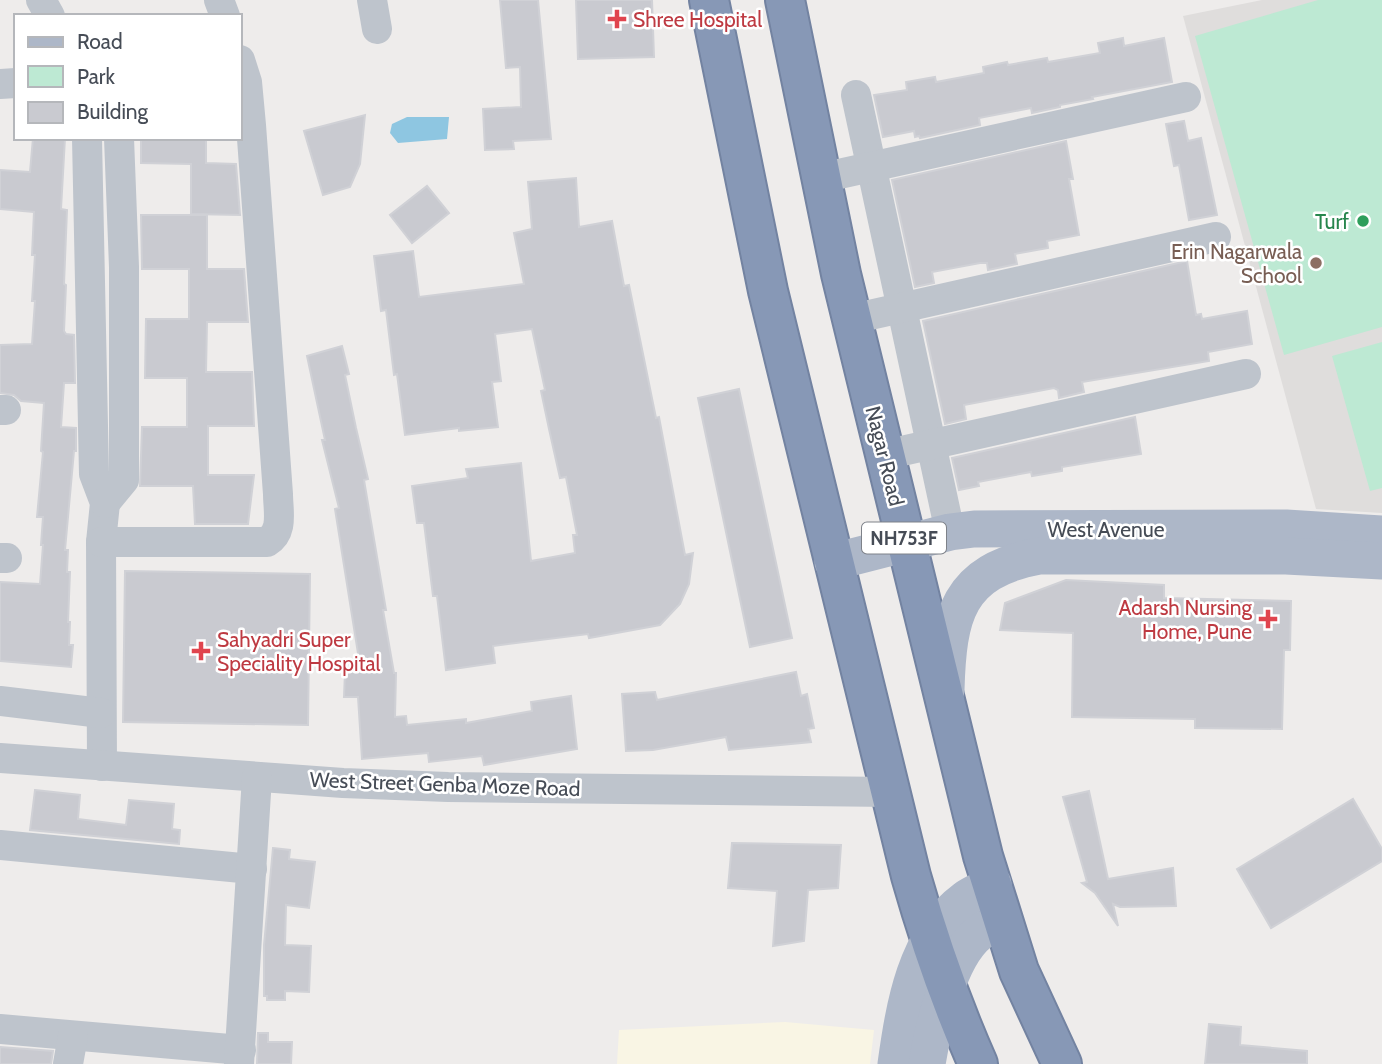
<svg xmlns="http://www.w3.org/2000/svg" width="1382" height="1064" font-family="Cabin,sans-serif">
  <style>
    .commercial { fill: #f9f5e4 }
    .education { fill: #dfdddc }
    .green { fill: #bde9d3 }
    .water { fill: #8ec6e1 }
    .building { fill: #c9cad0; stroke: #d0d1d6; stroke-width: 2 }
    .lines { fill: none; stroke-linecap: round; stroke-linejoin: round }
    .highway-casing { stroke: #7383a1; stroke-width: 42 }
    .minor { stroke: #bec4cc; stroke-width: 30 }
    .major { stroke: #adb7c8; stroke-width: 37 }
    .highway { stroke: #8798b6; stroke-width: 38 }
    .health-dot { fill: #e0444e; stroke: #fff; stroke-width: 2.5 }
    .leisure-dot { fill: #2e9e5b; stroke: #fff; stroke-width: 2.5 }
    .education-dot { fill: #8d6e63; stroke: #fff; stroke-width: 2.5 }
    .labels { text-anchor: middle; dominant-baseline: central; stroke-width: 5; stroke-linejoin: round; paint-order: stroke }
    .shield { fill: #fff; stroke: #7e8289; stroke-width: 2 }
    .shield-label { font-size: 19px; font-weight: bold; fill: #464c56 }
    .health-label { font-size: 21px; fill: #be3a42; stroke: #fff; text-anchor: start }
    .leisure-label { font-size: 21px; fill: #27864d; stroke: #fff; text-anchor: end }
    .education-label { font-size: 21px; fill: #785e54; stroke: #fff; text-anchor: end }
    .street-label { font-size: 21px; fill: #464c56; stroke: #fff }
  </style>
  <rect width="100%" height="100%" fill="#eeeceb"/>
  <path class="commercial" d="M785 1022 874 1030 870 1064H617L619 1030Z"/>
  <path class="education" d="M1262 0H1382V513L1316 509 1183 16Z"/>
  <g class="green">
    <path d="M1318 0H1382V327L1284 355 1195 36Z"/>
    <path d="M1382 342V488L1370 491 1332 356Z"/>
  </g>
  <path class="water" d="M407 117H449L447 139 398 143 390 133 392 124Z"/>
  <g class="building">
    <path d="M500 0H538L551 139 513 141 514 149 485 150 483 109 521 107 520 67 506 68Z"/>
    <path d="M576 0H652L654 57 578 59Z"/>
    <path d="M1123 38 1124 46 1164 38 1172 82 1092 97 1093 99 1060 105V107L1032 113 1031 108 979 118 980 125 920 138 919 136 915 137 914 131 883 137 874 95 907 90 906 82 935 77 936 82 984 73 983 67 1007 62 1008 65 1047 58 1048 62 1100 53 1098 43Z"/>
    <path d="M365 115 360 164 350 187 323 195 304 131Z"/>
    <path d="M1184 121 1188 141 1201 138 1217 215 1189 220 1179 165 1174 166 1166 124Z"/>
    <path d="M33 138H65L61 209 67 210 64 284 66 285 64 331 66 334 74 335 75 383H64L61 427 76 428V451H74L65 550H68L67 572H70L68 622H70L69 645H73L71 667 0 661V582L40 584 43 545H41L43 517H37L43 452 41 451 44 403 21 401 14 395 0 393V345L32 344 35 301H32L35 255H32L34 212 0 209V170L30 172Z"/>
    <path d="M141 138H206V163L236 164 240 215 191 214V164L141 163Z"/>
    <path d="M1066 141 1073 179H1069L1079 235 1047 241 1048 248 1015 254 1017 264 988 270 987 263H980L932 272 934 283 915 287 892 180Z"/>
    <path d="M576 178 579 227 612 221 624 286 629 285 656 418 659 417 685 555 693 553 689 584 680 604 660 625 589 638 588 634 493 646 495 663 446 670 437 596H433L424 523H417L412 486 468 478 466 469 521 463 531 561 575 553 573 535H577L566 477 560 478 549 429 541 391 545 390 532 329 495 334 501 381 492 382 498 427 459 431V428L405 435 397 374 394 375 386 310 381 311 374 256 413 251 419 297 524 284 514 233 532 229 528 182Z"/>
    <path d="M427 186 449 213 412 243 390 215Z"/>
    <path d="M141 215H207V269H244L248 322H207L206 372H252L254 426H208V475H254L248 524H195L193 486H140L142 427H187V378H145L146 319H189V269H142Z"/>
    <path d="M1187 261 1196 315 1201 314 1202 319 1247 311 1252 344 1208 352 1209 361 1082 382 1084 392 1059 398 1058 390 1054 388 964 405 966 419 945 424 923 321Z"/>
    <path d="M342 346 349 374 345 375 356 428 368 479 364 480 386 610H383L394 673H396L395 717 406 716 407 725 466 719V723L532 711 531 702 571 696 577 749 484 765 482 756 429 762 428 753 362 759 358 697H344L345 672H361L335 509 339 508 322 440H325L307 356Z"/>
    <path d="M739 389 792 638 750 647 698 398Z"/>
    <path d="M1135 417 1141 454 1062 467V471L1032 476 1031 472 978 482 979 486 959 490 952 458Z"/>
    <path d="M125 571 310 574 308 725 123 722Z"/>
    <path d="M1066 580 1164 585V598L1291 601 1290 650H1284L1282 729 1195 728V719L1072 717 1073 633 1000 630 1005 603Z"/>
    <path d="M796 672 801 696 807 694 814 728 808 729 811 742 729 750 726 737 653 750 626 751 622 694 655 692 657 700Z"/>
    <path d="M35 790 80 795 78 819 126 825 129 800 174 804 172 829 180 830 179 844 30 830Z"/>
    <path d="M1089 791 1108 879 1173 868 1176 906 1120 907 1113 904 1118 926 1095 893 1082 883 1087 882 1063 797Z"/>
    <path d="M1353 799 1382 849V861L1271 928 1237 869Z"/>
    <path d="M732 843 841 845 838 888 808 890 804 941 773 946 777 891 728 888Z"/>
    <path d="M273 848 290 850 289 859 315 862 309 908 286 905 285 945 311 946 309 992 285 991V1000H267V996H264V945Z"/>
    <path d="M1209 1024 1241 1027 1240 1045 1307 1051V1064H1205Z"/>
    <path d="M258 1033H268V1042H292L291 1064H257Z"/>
    <path d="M0 1047 53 1051 51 1064H0Z"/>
  </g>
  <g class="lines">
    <g class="highway-casing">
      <g id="highway">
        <path d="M709 0 768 291 911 876C930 943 950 1001 978 1064"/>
        <path d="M785 0 841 274 983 856 1019 971 1062 1064"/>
      </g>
    </g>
    <g class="minor">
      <path d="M41 0 50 16"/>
      <path d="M219 0 225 16"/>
      <path d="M372 0 377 29"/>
      <path d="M0 84 16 83"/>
      <path d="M856 95 950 532"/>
      <path d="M87 138 94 474 105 503 101 542 102 766"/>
      <path d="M821 178 1186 97"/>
      <path d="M852 319 1216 237"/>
      <path d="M0 410H6"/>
      <path d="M884 455 1246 374"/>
      <path d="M105 503 124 480V267L119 138"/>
      <path d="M101 542H267C284 532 278 511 278 494L251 125 247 82 240 60"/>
      <path d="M0 558H7"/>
      <path d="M0 701 101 713"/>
      <path d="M0 758 343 783 448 787 891 792"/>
      <path d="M0 845 252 869"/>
      <path d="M0 1029 241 1050"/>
      <path d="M68 1064 73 1036"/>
      <path d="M239 1064 257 777"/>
    </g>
    <g class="major">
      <path d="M833 562 950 532 974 529 1286 528 1382 534"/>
      <path d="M946 690C948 616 957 571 1039 556H1286L1382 561"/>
      <path d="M896 1064C904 1007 915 936 965 899 973 893 984 889 993 884"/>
      <path d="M927 1064C933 1027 949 957 979 933 986 928 995 924 1003 920"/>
    </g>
    <use href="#highway" class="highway"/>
  </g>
  <g class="health-dot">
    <path d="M613.5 8.5h7v7h7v7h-7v7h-7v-7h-7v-7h7z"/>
    <path d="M1264.5 608.5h7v7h7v7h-7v7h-7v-7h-7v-7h7z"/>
    <path d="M197.5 640.5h7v7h7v7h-7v7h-7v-7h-7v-7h7z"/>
  </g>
  <circle class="leisure-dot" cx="1363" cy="221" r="7"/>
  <circle class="education-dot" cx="1316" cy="263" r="7"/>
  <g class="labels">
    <rect class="shield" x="862" y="522.5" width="84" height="31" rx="5"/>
    <g class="shield-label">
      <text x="904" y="538">NH753F</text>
    </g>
    <g class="health-label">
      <text x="633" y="19">Shree Hospital</text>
      <text x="1252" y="607" text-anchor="end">Adarsh Nursing<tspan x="1252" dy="24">Home, Pune</tspan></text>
      <text x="217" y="639">Sahyadri Super<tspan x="217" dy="24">Speciality Hospital</tspan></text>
    </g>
    <g class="leisure-label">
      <text x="1349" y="221">Turf</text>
    </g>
    <g class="education-label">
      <text x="1302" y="251">Erin Nagarwala<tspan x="1302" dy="24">School</tspan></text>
    </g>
    <g class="street-label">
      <text transform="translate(885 456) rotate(76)">Nagar Road</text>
      <text x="1106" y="529">West Avenue</text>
      <text transform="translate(445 784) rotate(2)">West Street Genba Moze Road</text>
    </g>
  </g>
  <rect x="14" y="14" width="228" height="126" fill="#ffffff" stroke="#b5b7bb" stroke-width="2"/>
  <rect x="28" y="37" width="35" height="10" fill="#adb7c8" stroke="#b5b7bb" stroke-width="2"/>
  <text x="77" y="49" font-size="21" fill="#464c56">Road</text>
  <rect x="28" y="66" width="35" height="21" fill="#bde9d3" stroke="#b5b7bb" stroke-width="2"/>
  <text x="77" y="84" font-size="21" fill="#464c56">Park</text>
  <rect x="28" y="102" width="35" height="21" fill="#c9cad0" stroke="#b5b7bb" stroke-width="2"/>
  <text x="77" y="119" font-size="21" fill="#464c56">Building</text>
</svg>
